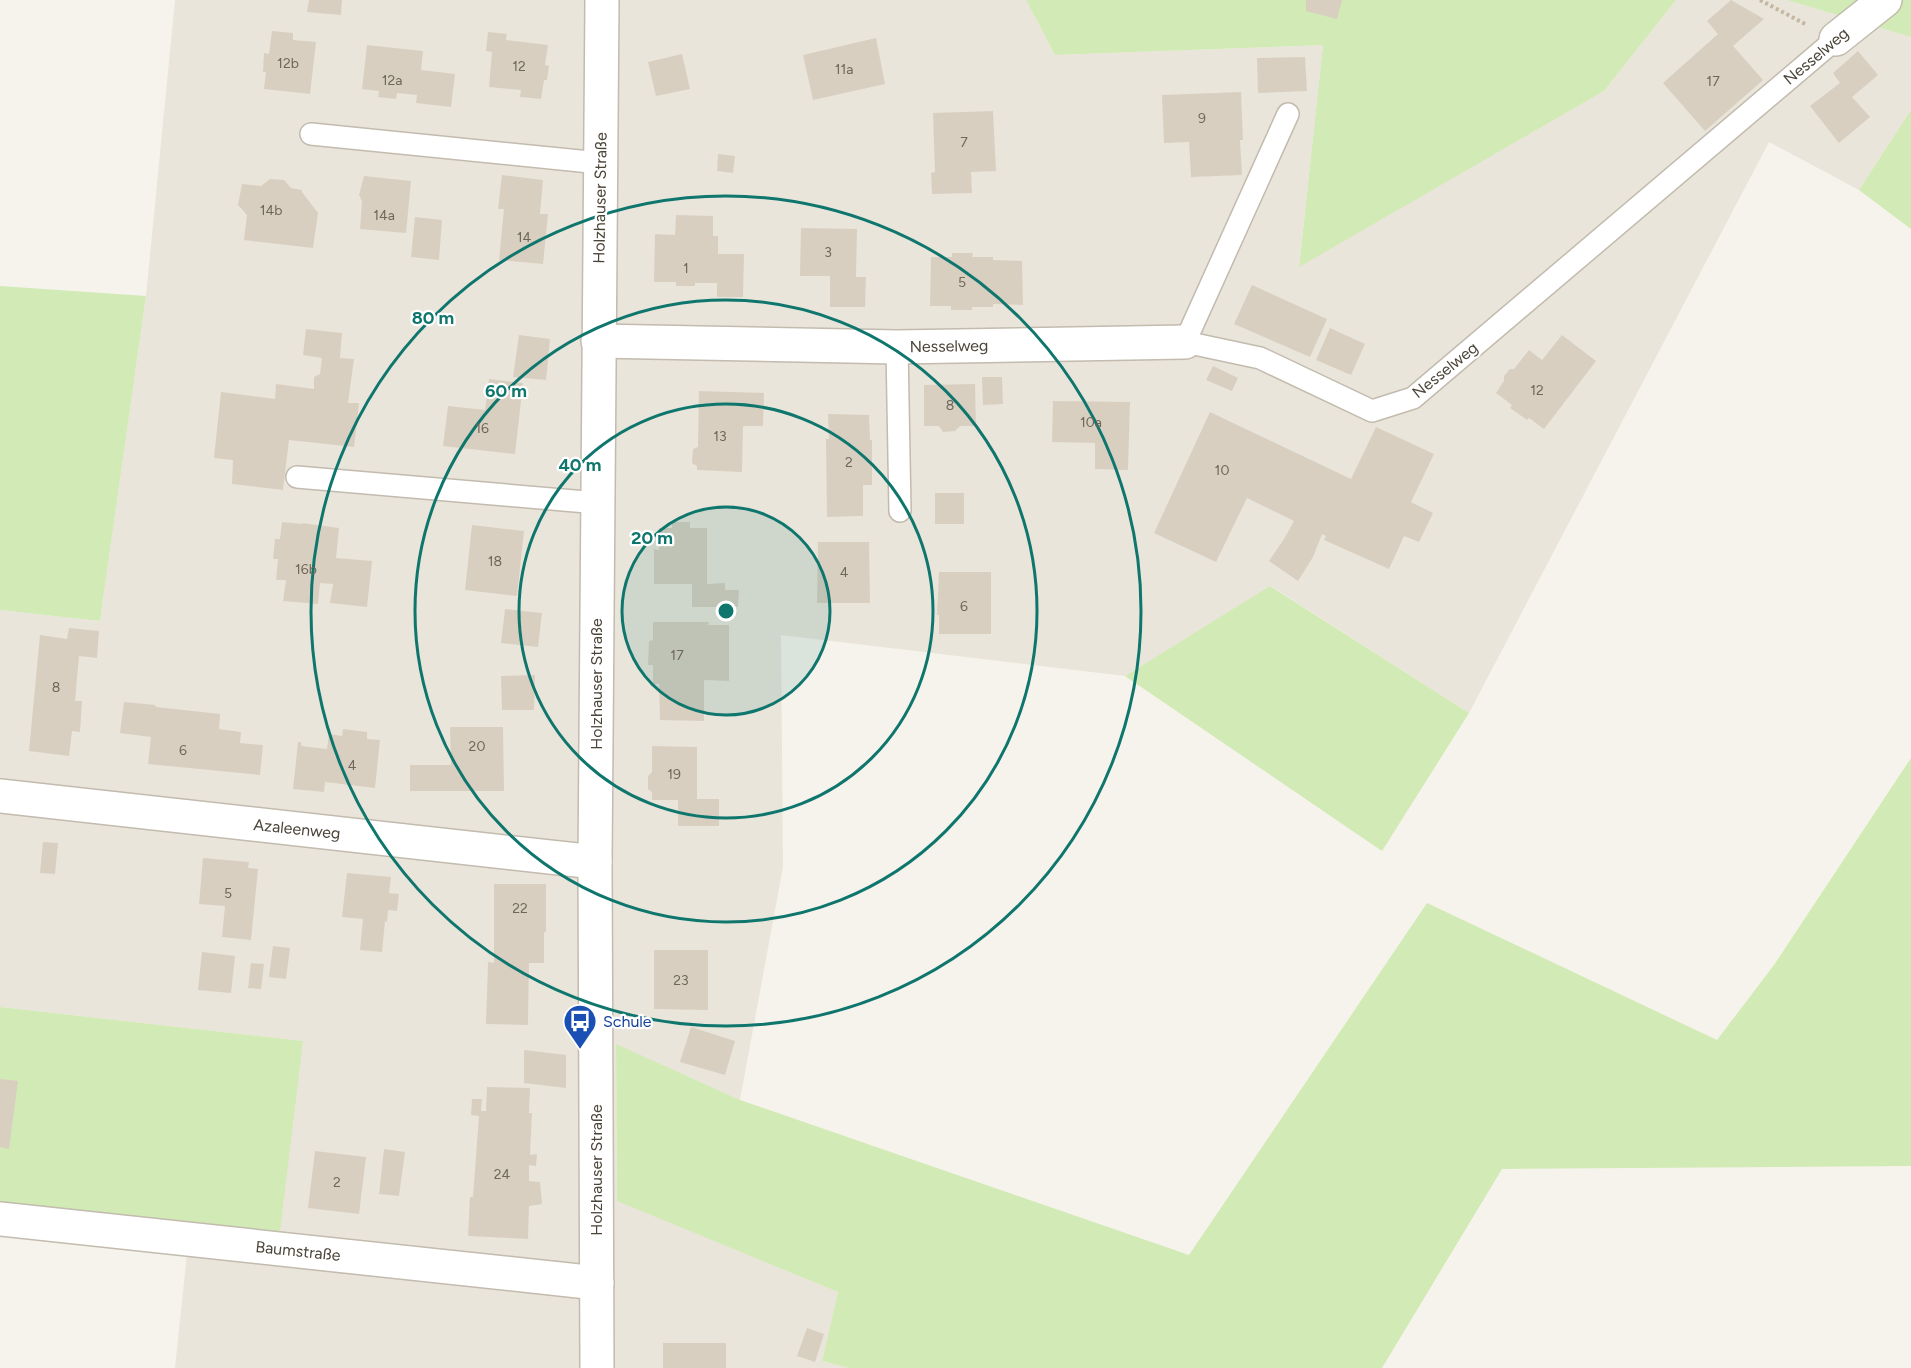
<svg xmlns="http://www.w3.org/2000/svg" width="1911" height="1368" font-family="Figtree,sans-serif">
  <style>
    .residential { fill: #eae5da }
    .green { fill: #d2eab5 }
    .building { fill: #d8cfc1 }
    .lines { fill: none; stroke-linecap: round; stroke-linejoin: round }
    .lane-casing { stroke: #c2bbae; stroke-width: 24 }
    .street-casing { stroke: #c2bbae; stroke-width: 36 }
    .path { stroke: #c4b79f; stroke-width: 4; stroke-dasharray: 3 3; stroke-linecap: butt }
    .lane { stroke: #fff; stroke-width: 21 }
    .street { stroke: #fff; stroke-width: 33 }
    .ring { fill: none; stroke: #0f766e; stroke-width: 3 }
    .labels { text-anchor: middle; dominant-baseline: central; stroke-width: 4.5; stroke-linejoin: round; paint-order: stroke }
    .number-label { font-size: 14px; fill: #6e675b }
    .street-label { font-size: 16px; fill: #4b4439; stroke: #fff }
    .transit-label { font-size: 16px; fill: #164399; stroke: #fff; text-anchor: start }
    .centre { fill: #0f766e; stroke: #fff; stroke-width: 3 }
    .ring-label { font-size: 18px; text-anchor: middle; font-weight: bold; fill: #0f766e; stroke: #fff; stroke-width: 4.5; stroke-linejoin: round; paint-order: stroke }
  </style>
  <rect width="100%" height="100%" fill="#f6f3ec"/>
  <path class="residential" d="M175 0H1026L1055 55 1323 45 1299 266 1604 91 1676 0H1787L1911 37V110L1859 190 1769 142 1469 713 1271 586 1125 676 781 635 783 867 740 1100 616 1045 617 1200 838 1292 822 1361 849 1368H175L188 1244 303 1041 0 1007V610L100 621 146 296Z"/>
  <g class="green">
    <path d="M1026 0H1676L1604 91 1299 267 1323 45 1055 55Z"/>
    <path d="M1787 0H1911V37Z"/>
    <path d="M1911 110V229L1859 190Z"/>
    <path d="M0 286 146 296 100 621 0 610Z"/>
    <path d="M1270 586 1469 713 1382 851 1125 676Z"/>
    <path d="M1911 758V1166L1502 1169 1382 1368H849L822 1361 838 1292 617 1201 616 1044 740 1100 1189 1255 1427 903 1717 1040 1774 965Z"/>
    <path d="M0 1007 303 1041 277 1256 0 1219Z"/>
  </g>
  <g class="building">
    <path d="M309 0H342L341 15 307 12Z"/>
    <path d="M1306 0H1342L1337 19 1306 11Z"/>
    <path d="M1731 0 1764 19 1733 46 1763 80 1705 131 1663 83 1718 34 1707 21Z"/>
    <path d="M272 31 293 33V40L316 42 310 94 264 89 266 72H263L264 53 269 54Z"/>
    <path d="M488 32 507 34 506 40 548 45 545 65 549 66 547 80H544L541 99 520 97 521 90 489 87 492 52 486 51Z"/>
    <path d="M876 38 885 84 813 100 803 55Z"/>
    <path d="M367 45 423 51 421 70 455 74 451 107 416 103 417 95 397 93 396 99 378 97 379 91 362 89Z"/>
    <path d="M1858 51 1878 75 1852 97 1870 117 1839 143 1810 106 1840 83 1833 73Z"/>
    <path d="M682 54 690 89 656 96 648 62Z"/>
    <path d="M1305 57 1307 91 1258 93 1257 58Z"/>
    <path d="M1241 92 1243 140H1240L1242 175 1191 177 1189 142 1164 143 1162 95Z"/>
    <path d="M993 111 996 171 971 172 972 193 932 194 931 173 935 172 933 113Z"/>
    <path d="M718 154 735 156 733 173 717 171Z"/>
    <path d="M502 175 543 180 540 214H548L543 264 499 260 504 209H498Z"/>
    <path d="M364 176 411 181 406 233 360 229 362 201 359 195Z"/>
    <path d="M270 179 284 180 291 188 302 190V192L318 213 313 248 244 240 247 215 238 205 242 184 261 186Z"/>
    <path d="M676 215 713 216V236H718V254H744L743 297H717V283H695V286H676V282H654L655 234 675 235Z"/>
    <path d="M415 217 442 220 439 260 411 257Z"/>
    <path d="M801 228 857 229 856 277H866L865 307H830V276H800Z"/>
    <path d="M952 253H973L972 257H993V260L1022 261 1023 305 993 304V307H972V310H951V306H930L931 257H952Z"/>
    <path d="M1252 285 1327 319 1310 357 1234 324Z"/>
    <path d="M1330 328 1365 344 1351 375 1316 360Z"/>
    <path d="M306 329 342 333 340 358 354 359 348 403H359L354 447 289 440 283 490 232 484 233 460 214 458 221 392 275 399 276 384 314 389V377L320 374 322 358 303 355Z"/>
    <path d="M519 335 550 339 546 380 513 377Z"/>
    <path d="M1562 335 1596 361 1544 429 1529 418 1527 420 1510 408 1512 405 1496 393 1504 381V376L1510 369H1514L1529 350 1542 360Z"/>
    <path d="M1213 366 1238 378 1232 391 1206 380Z"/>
    <path d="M982 377H1002L1003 404 983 405Z"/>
    <path d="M489 379 523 383 515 454 443 446 448 406 485 410Z"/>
    <path d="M975 384 976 426H960L955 431 943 432 939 426H924V385Z"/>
    <path d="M699 391 764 393 763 426H743L742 472 697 470V466L692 463 693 449 698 447Z"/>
    <path d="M1053 401 1130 402 1128 470 1095 469V443L1052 442Z"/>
    <path d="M1210 412 1351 479 1376 427 1434 454 1411 502 1433 513 1419 542 1404 536 1389 569 1324 540 1326 536 1322 534 1313 557 1298 581 1269 561 1284 539 1294 521 1247 498 1216 562 1154 533Z"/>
    <path d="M828 414 869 415 870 440H872V485H863V516L827 517 826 439H829Z"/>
    <rect x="935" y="493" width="29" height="31"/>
    <path d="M282 522 302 524V523L339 528 336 558 372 561 367 607 330 603 333 584 320 583 318 604 283 601 286 580H276L278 559H273L275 539H280Z"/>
    <path d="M672 522H690V528H707V584L725 583V590H739L738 607H692V584H654V549L659 550V528H672Z"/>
    <path d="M472 525 524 531 517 596 465 590Z"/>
    <path d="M818 542H869L870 603H817Z"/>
    <path d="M939 572H991V634H939V615H937Z"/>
    <path d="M505 609 542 613 538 647 501 643Z"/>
    <path d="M653 622H709L708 625H729V681L704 680V721L660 720 659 684H653V665H648L649 641 653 640Z"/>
    <path d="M69 628 99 631 97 658 79 656 75 701H82L80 732 72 731 69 756 29 751 40 635 67 639Z"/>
    <path d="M535 675 534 710H502L501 676Z"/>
    <path d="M124 702 155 705 156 707 220 714 219 729 241 732 240 743 263 745 260 775 148 764 151 737 120 733Z"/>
    <path d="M450 727H503L504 791H410V765H451Z"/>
    <path d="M343 729 367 732V739L380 740 375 788 325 782 324 792 293 789 298 742H301V746L327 749 329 734 342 736Z"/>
    <path d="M652 746 697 747V799H719V826H678V800H652V792L648 789V776L652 772Z"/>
    <path d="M43 842 58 843 55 874 40 873Z"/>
    <path d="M203 858 249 862 248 868 258 869 251 940 222 937 225 906 199 904Z"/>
    <path d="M347 873 391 877 389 893 399 894 397 911 388 910 387 922 385 921 382 952 360 950 363 919 342 917Z"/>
    <path d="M494 884H546V932H544V963H529L528 1025 486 1024 488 962 494 963Z"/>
    <path d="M273 946 290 948 286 979 269 977Z"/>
    <path d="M654 950H708V1010L654 1009Z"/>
    <path d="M202 952 235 956 231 993 198 990Z"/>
    <path d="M251 963 264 964 261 989 248 988Z"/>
    <path d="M691 1027 735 1041 725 1075 680 1062Z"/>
    <path d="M524 1050 566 1055V1088L524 1083Z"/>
    <path d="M0 1079 18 1081 9 1149 0 1147Z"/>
    <path d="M487 1087 530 1088 529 1113H532L530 1155 537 1154 536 1166 529 1165V1181L540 1182 542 1204 529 1206 528 1239 468 1236 470 1197H473L479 1116 471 1115 472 1099H482L481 1111H486Z"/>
    <path d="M384 1149 405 1152 399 1196 379 1194Z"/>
    <path d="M315 1151 366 1157 359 1214 308 1208Z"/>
    <path d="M807 1328 824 1334 815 1362 797 1356Z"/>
    <rect x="663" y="1343" width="63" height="25"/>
  </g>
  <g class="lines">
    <g class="lane-casing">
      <g id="lane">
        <path d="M1288 114 1185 342 1260 358 1372 411 1413 398 1836 39"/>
        <path d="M311 134 600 163"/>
        <path d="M897 347 900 511"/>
        <path d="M297 477 598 503"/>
      </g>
    </g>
    <g class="street-casing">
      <g id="street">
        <path d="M1836 39 1885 0"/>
        <path d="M598 341 897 347 1185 342"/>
        <path d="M0 796 595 862"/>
        <path d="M0 1219 597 1283"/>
        <path d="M597 1368 595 862 602 0"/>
      </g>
    </g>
    <path class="path" d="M1760 0 1807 25"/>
    <use href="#lane" class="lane"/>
    <use href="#street" class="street"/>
  </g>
  <circle cx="726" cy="611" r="104" fill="#0f766e" fill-opacity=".12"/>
  <g class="ring">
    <circle cx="726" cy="611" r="104"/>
    <circle cx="726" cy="611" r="207"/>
    <circle cx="726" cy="611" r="311"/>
    <circle cx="726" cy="611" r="415"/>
  </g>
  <defs>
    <g id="bus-pin" transform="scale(1.725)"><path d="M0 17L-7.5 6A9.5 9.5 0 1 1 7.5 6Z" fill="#1a4fb4" stroke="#fff"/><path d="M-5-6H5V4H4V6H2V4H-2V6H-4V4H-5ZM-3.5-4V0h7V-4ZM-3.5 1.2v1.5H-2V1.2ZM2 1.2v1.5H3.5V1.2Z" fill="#fff"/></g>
  </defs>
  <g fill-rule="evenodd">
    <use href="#bus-pin" x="580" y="1021"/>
  </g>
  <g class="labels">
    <g class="number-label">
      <text x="288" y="63">12b</text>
      <text x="519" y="66">12</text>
      <text x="844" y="69">11a</text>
      <text x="392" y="80">12a</text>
      <text x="1713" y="81">17</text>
      <text x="1202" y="118">9</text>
      <text x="964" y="142">7</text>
      <text x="271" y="210">14b</text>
      <text x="384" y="215">14a</text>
      <text x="524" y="237">14</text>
      <text x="828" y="252">3</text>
      <text x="686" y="268">1</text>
      <text x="962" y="282">5</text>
      <text x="1537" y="390">12</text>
      <text x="950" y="405">8</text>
      <text x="1091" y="422">10a</text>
      <text x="482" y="428">16</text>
      <text x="720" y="436">13</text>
      <text x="849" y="462">2</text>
      <text x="1222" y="470">10</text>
      <text x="495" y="561">18</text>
      <text x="306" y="569">16b</text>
      <text x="844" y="572">4</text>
      <text x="964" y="606">6</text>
      <text x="677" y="655">17</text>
      <text x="56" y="687">8</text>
      <text x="477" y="746">20</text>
      <text x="183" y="750">6</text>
      <text x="352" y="765">4</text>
      <text x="674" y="774">19</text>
      <text x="228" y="893">5</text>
      <text x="520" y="908">22</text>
      <text x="681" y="980">23</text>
      <text x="502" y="1174">24</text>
      <text x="337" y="1182">2</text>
    </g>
    <g class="street-label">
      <text transform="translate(1816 56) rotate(-40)">Nesselweg</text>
      <text transform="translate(600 198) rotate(-89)">Holzhauser Straße</text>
      <text transform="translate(949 346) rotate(-1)">Nesselweg</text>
      <text transform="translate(1445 370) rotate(-39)">Nesselweg</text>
      <text transform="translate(596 684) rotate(-90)">Holzhauser Straße</text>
      <text transform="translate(297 829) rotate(6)">Azaleenweg</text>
      <text transform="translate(596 1170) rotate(-90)">Holzhauser Straße</text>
      <text transform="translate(298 1251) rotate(6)">Baumstraße</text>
    </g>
    <g class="transit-label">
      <text x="603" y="1021">Schule</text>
    </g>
  </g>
  <circle cx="726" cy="611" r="9" class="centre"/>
  <g class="ring-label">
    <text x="433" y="324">80 m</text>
    <text x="506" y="397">60 m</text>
    <text x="580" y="471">40 m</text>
    <text x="652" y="544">20 m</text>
  </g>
</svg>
